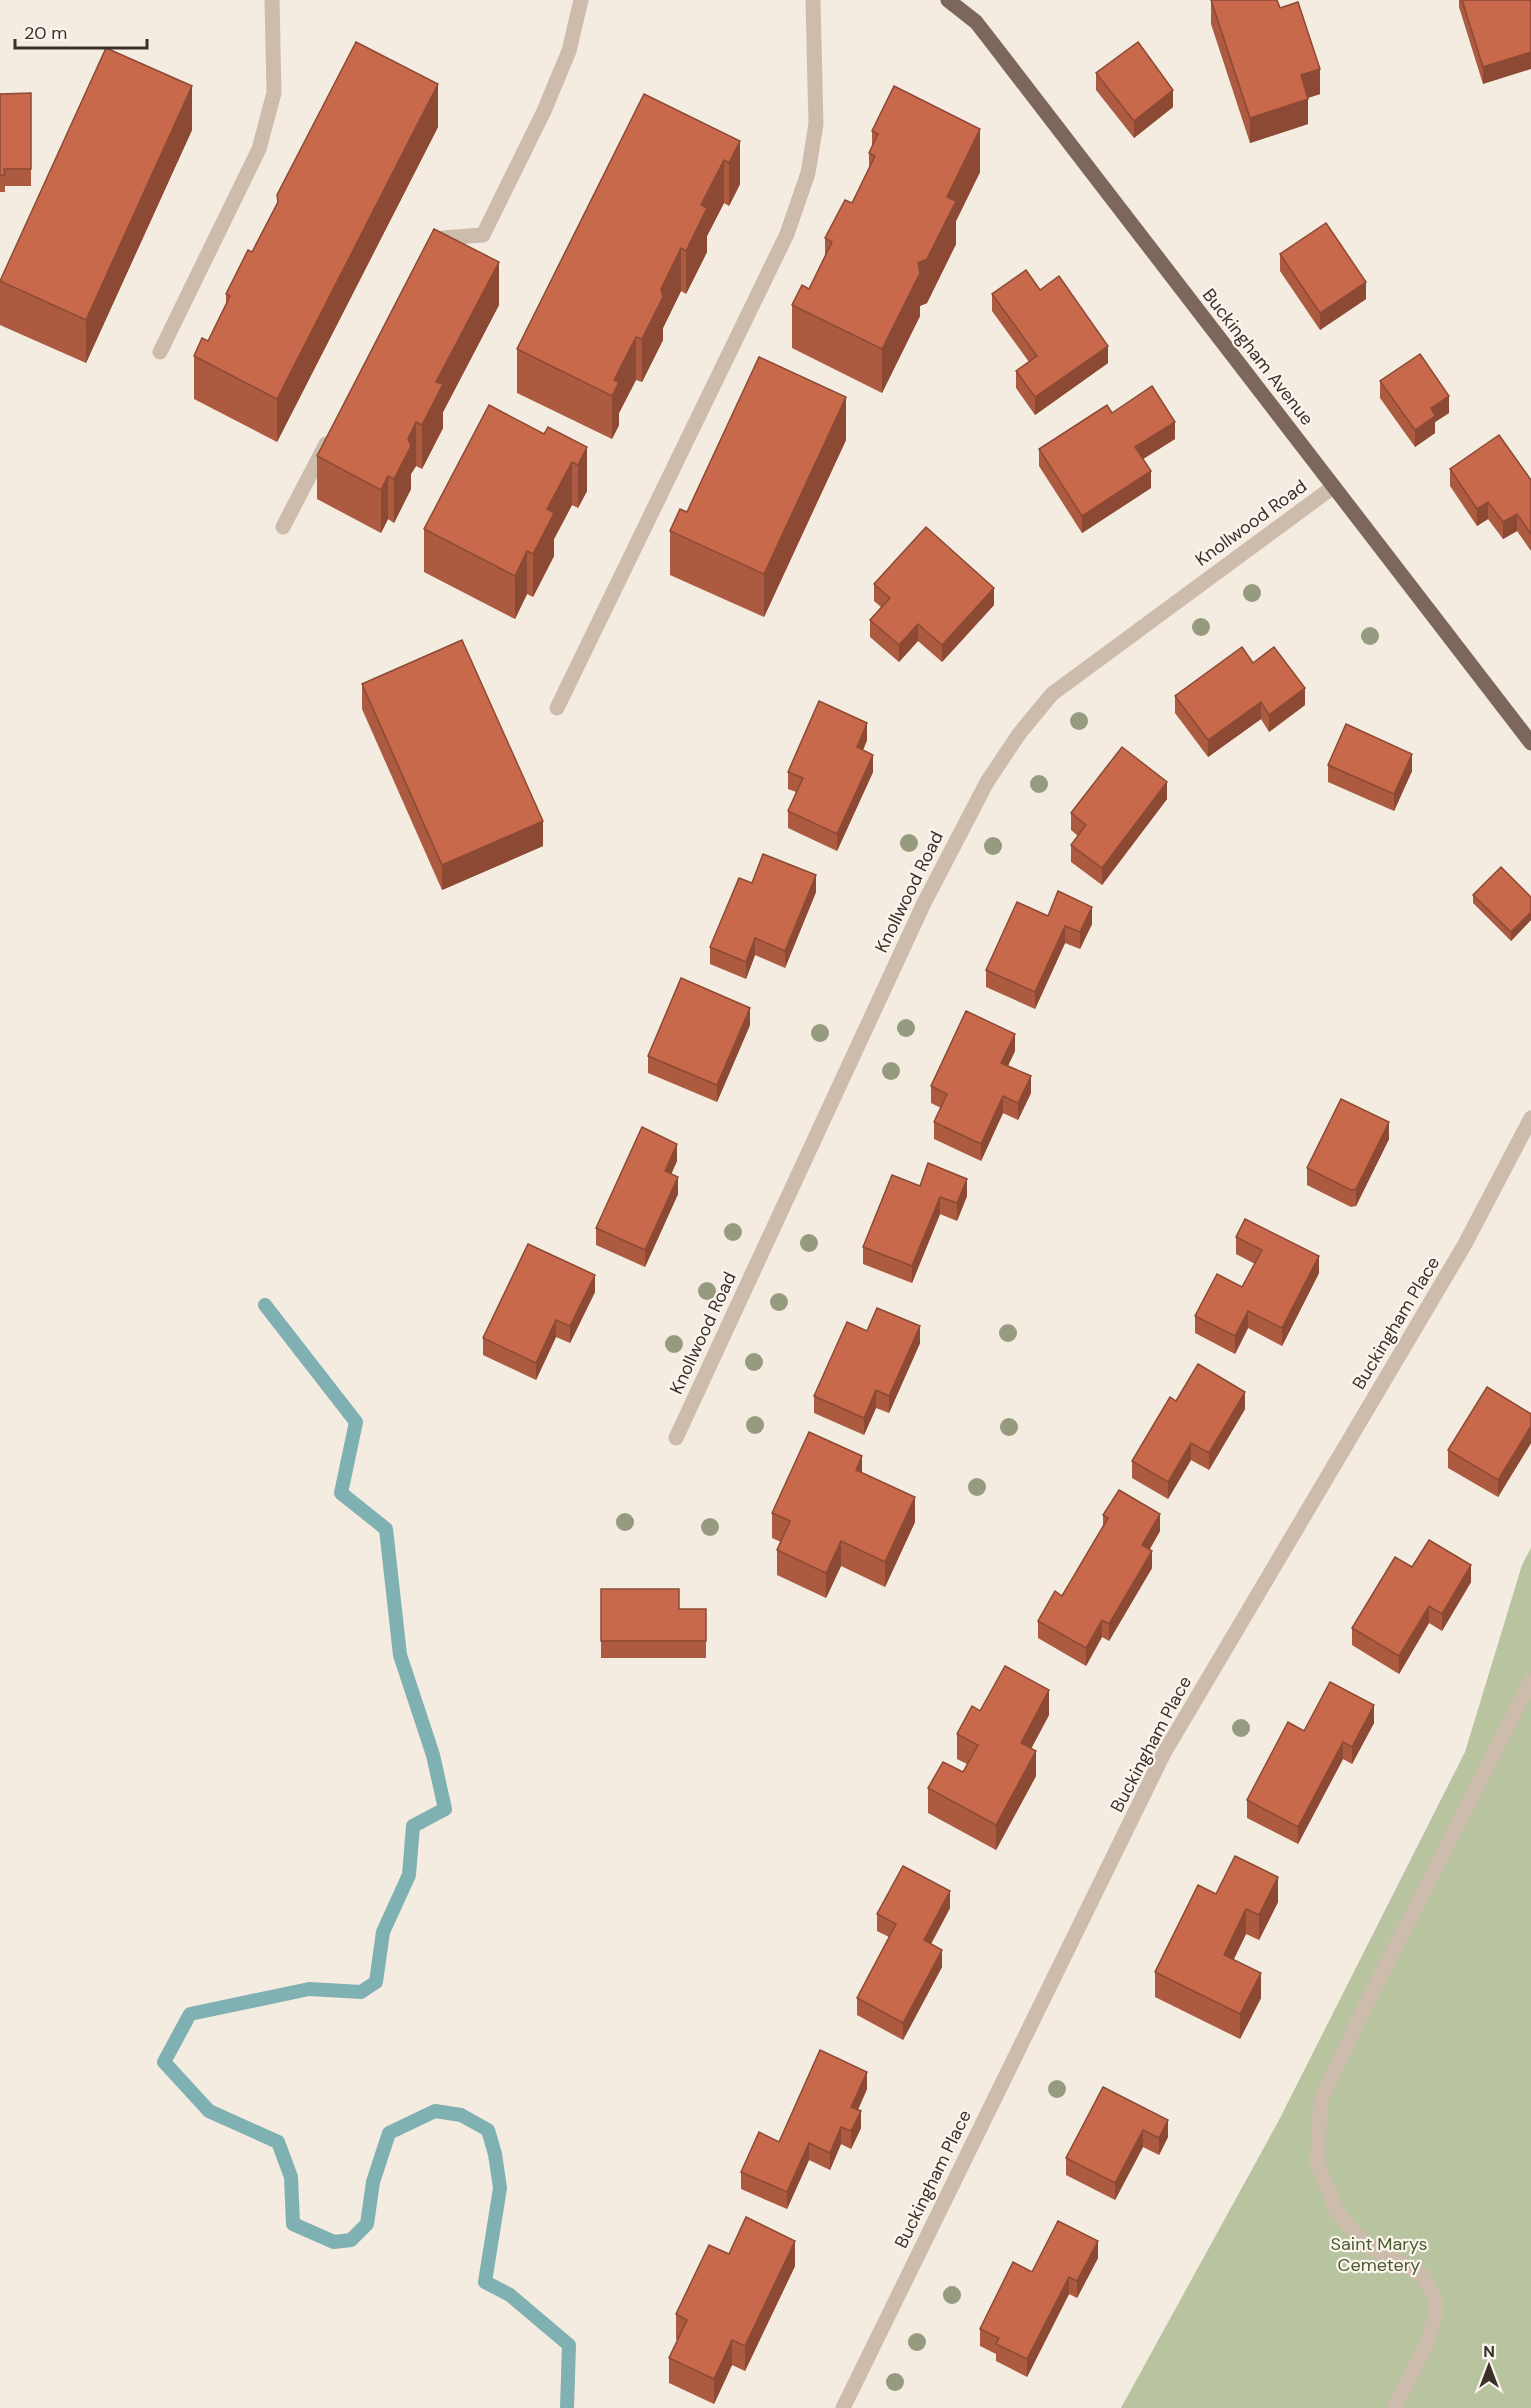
<svg xmlns="http://www.w3.org/2000/svg" width="1531" height="2408" font-family="'DM Sans',sans-serif">
  <style>
    .green { fill: #b8c4a0 }
    .lines { fill: none; stroke-linecap: round; stroke-linejoin: round }
    .stream { stroke: #7fb0b2; stroke-width: 14 }
    .minor { stroke: #cdbbac; stroke-width: 15 }
    .major { stroke: #7d675c; stroke-width: 15 }
    .tree { fill: #969b7f }
    .wall { fill: #ac5a40 }
    .shaded-wall { fill: #8c4a34 }
    .building { fill: #c8694b; stroke: #8c4a34; stroke-width: 1.5 }
    .labels { text-anchor: middle; dominant-baseline: central; stroke-width: 4.5; stroke-linejoin: round; paint-order: stroke }
    .street-label { font-size: 18px; fill: #3b302b; stroke: #fbf5ee }
    .park-label { font-size: 18px; fill: #4a5a2e; stroke: #fbf5ee }
  </style>
  <rect width="100%" height="100%" fill="#f4ebe1"/>
  <path class="green" d="M1531 1548V2408H1121L1278 2122 1465 1752 1522 1565Z"/>
  <g class="lines">
    <path class="stream" d="M265 1305 356 1422 341 1493 386 1529 400 1655 433 1755 445 1809 413 1826 409 1875 383 1932 376 1982 361 1992 309 1989 190 2014 164 2062 209 2111 278 2142 291 2177 293 2224 334 2242 351 2240 367 2224 373 2182 389 2133 435 2111 461 2115 488 2130 495 2154 500 2188 485 2282 510 2295 569 2345 567 2408"/>
    <g class="minor">
      <path d="M434 245 443 238 483 235 544 111 569 51 581 0"/>
      <path d="M160 352 259 149 274 93 272 0"/>
      <path d="M283 527 326 444"/>
      <path d="M557 708 787 234 808 173 816 124 813 0"/>
      <path d="M676 1438 924 903 987 782 1019 734 1052 694 1333 487"/>
      <path d="M843 2408 1164 1753 1465 1244 1531 1118"/>
      <path d="M1394 2408 1427 2344 1435 2316V2298L1420 2273 1365 2244 1337 2212 1317 2162 1321 2100 1362 2012 1531 1681"/>
    </g>
    <path class="major" d="M948 0 976 22 990 40 1531 743"/>
  </g>
  <g class="tree">
    <circle cx="1252" cy="593" r="9"/>
    <circle cx="1201" cy="627" r="9"/>
    <circle cx="1370" cy="636" r="9"/>
    <circle cx="1079" cy="721" r="9"/>
    <circle cx="1039" cy="784" r="9"/>
    <circle cx="909" cy="843" r="9"/>
    <circle cx="993" cy="846" r="9"/>
    <circle cx="906" cy="1028" r="9"/>
    <circle cx="820" cy="1033" r="9"/>
    <circle cx="891" cy="1071" r="9"/>
    <circle cx="733" cy="1232" r="9"/>
    <circle cx="809" cy="1243" r="9"/>
    <circle cx="707" cy="1291" r="9"/>
    <circle cx="779" cy="1302" r="9"/>
    <circle cx="1008" cy="1333" r="9"/>
    <circle cx="674" cy="1344" r="9"/>
    <circle cx="754" cy="1362" r="9"/>
    <circle cx="755" cy="1425" r="9"/>
    <circle cx="1009" cy="1427" r="9"/>
    <circle cx="977" cy="1487" r="9"/>
    <circle cx="625" cy="1522" r="9"/>
    <circle cx="710" cy="1527" r="9"/>
    <circle cx="1241" cy="1728" r="9"/>
    <circle cx="1057" cy="2089" r="9"/>
    <circle cx="952" cy="2295" r="9"/>
    <circle cx="917" cy="2342" r="9"/>
    <circle cx="895" cy="2382" r="9"/>
  </g>
  <g class="wall">
    <path d="M1211 0 1280 8 1320 94 1308 98V124L1250 143 1211 24Z"/>
    <path d="M1459 0H1530L1483 84 1459 7Z"/>
    <path d="M1096 73 1173 107 1134 138 1096 90Z"/>
    <path d="M31 93V186H5V192H0V94Z"/>
    <path d="M438 127 277 442 194 399V356L208 341 226 306V294L252 252 277 203V195Z"/>
    <path d="M192 130 86 363 0 325V281Z"/>
    <path d="M872 131 980 172 956 221V244L927 303 920 306V316L882 393 792 348V305L809 289 825 256V238L852 203 869 169V153L872 146Z"/>
    <path d="M740 141V184L729 206 724 203 707 236V252L686 294 681 291 663 328V340L642 382 636 380 619 413V425L612 439 517 393V349Z"/>
    <path d="M1280 254 1366 299 1320 330 1280 271Z"/>
    <path d="M1040 290 1108 363 1035 415 1016 388V371L1029 362 992 311V294Z"/>
    <path d="M499 305 443 412V428L422 469 416 466 411 474V489L394 523 388 519 381 533 317 499V456Z"/>
    <path d="M1380 381 1449 413 1435 422V433L1415 447 1380 398Z"/>
    <path d="M1112 413 1175 439 1143 459 1151 488 1082 533 1039 466V449Z"/>
    <path d="M544 434 587 447V491L578 508 572 505 554 539V556L533 597 527 594 515 619 424 572V529Z"/>
    <path d="M846 440 764 617 670 575V531L687 512Z"/>
    <path d="M1450 469 1531 480V551L1517 531 1503 539 1488 519 1477 526 1450 486Z"/>
    <path d="M874 584 994 605 942 662 918 641 899 662 870 637V620L881 607 874 601Z"/>
    <path d="M1253 663 1305 705 1269 732 1261 719 1208 757 1175 713V696Z"/>
    <path d="M362 684 543 846 442 890 362 709Z"/>
    <path d="M867 740 863 750 873 772 837 851 788 828V811L796 792 788 789V772Z"/>
    <path d="M1328 765 1412 771 1394 811 1328 782Z"/>
    <path d="M1167 799 1102 885 1071 862V845L1078 836 1071 830V813Z"/>
    <path d="M752 883 816 892 785 968 755 955 746 979 710 964V947Z"/>
    <path d="M1473 895 1531 897V920L1511 941 1473 903Z"/>
    <path d="M1048 916 1092 924 1080 949 1065 943 1035 1009 986 987V970Z"/>
    <path d="M750 1025 717 1102 648 1073V1056Z"/>
    <path d="M1015 1051 1008 1066 1031 1093 1018 1120 1003 1113 981 1161 934 1139V1122L941 1108 931 1103V1086Z"/>
    <path d="M1389 1139 1356 1206 1351 1207 1307 1185V1168Z"/>
    <path d="M677 1161 671 1174 678 1194 645 1267 596 1245V1228Z"/>
    <path d="M920 1186 967 1196 957 1221 940 1214 912 1283 863 1264V1247Z"/>
    <path d="M1236 1237 1319 1273 1282 1346 1248 1328 1235 1354 1195 1333V1316L1242 1287 1255 1264 1236 1254Z"/>
    <path d="M595 1292 570 1343 556 1337 536 1380 483 1355V1338Z"/>
    <path d="M867 1331 920 1343 889 1413 876 1408 864 1435 814 1413V1396Z"/>
    <path d="M1176 1401 1245 1409 1209 1470 1191 1460 1168 1499 1132 1478V1461Z"/>
    <path d="M1531 1414V1443L1498 1497 1448 1468V1450Z"/>
    <path d="M862 1473 915 1522 885 1587 841 1566 826 1598 777 1575V1550L781 1542 772 1538V1513Z"/>
    <path d="M1103 1515 1160 1531 1149 1550 1152 1568 1109 1641 1102 1637 1086 1666 1038 1638V1621L1062 1596 1103 1526Z"/>
    <path d="M1412 1567 1471 1582 1442 1631 1429 1623 1399 1674 1352 1645V1628Z"/>
    <path d="M601 1589 679 1609H706V1658H601Z"/>
    <path d="M980 1711 1049 1715 1031 1748 1036 1776 996 1850 928 1813V1788L963 1772 967 1764 957 1759V1734Z"/>
    <path d="M1374 1723 1352 1764 1343 1759 1298 1844 1247 1818V1800L1304 1731Z"/>
    <path d="M1216 1894 1278 1902 1259 1940 1246 1934 1233 1960 1261 1998 1240 2039 1155 1997V1972Z"/>
    <path d="M950 1908 931 1944 942 1967 903 2040 857 2015V1998L889 1937 877 1931V1914Z"/>
    <path d="M1103 2087 1168 2137 1159 2155 1143 2147 1115 2200 1066 2175V2158Z"/>
    <path d="M867 2089 858 2110 861 2128 851 2149 841 2144 830 2170 809 2160 787 2209 741 2189V2172L779 2142Z"/>
    <path d="M729 2254 795 2266 745 2371 732 2365 714 2404 669 2383V2358L677 2340 676 2339V2314Z"/>
    <path d="M1098 2258 1077 2298 1069 2294 1027 2377 996 2361V2354L980 2346V2329L1032 2272Z"/>
  </g>
  <g class="shaded-wall">
    <path d="M1531 52V69L1483 84V67Z"/>
    <path d="M1320 69V94L1301 100V75Z"/>
    <path d="M438 84V127L277 442V399Z"/>
    <path d="M192 86V130L86 363V320Z"/>
    <path d="M1173 90V107L1134 138V121Z"/>
    <path d="M1308 99V124L1250 143V118Z"/>
    <path d="M980 129V172L956 221V244L927 303 920 306V316L882 393V349L947 197Z"/>
    <path d="M740 141V184L729 206V163Z"/>
    <path d="M724 160V203L707 236V252L686 294V251L701 205Z"/>
    <path d="M681 248V291L663 328V340L642 382V339L661 289Z"/>
    <path d="M499 262V305L443 412V428L422 469V425L436 382Z"/>
    <path d="M1366 282V299L1320 330V313Z"/>
    <path d="M636 337V380L619 413V425L612 439V396L614 380Z"/>
    <path d="M1108 346V363L1035 415V397Z"/>
    <path d="M1449 396V413L1435 422V433L1415 447V430L1431 408Z"/>
    <path d="M846 397V440L764 617V574Z"/>
    <path d="M416 422V466L411 474V489L394 523V479L408 439Z"/>
    <path d="M1175 422V439L1135 464V447Z"/>
    <path d="M587 447V491L578 508V465Z"/>
    <path d="M572 462V505L554 539V556L533 597V554L547 509Z"/>
    <path d="M1151 471V488L1082 533V516Z"/>
    <path d="M388 476V519L381 533V490Z"/>
    <path d="M1488 502V519L1477 526V509Z"/>
    <path d="M1517 514V531L1503 539V522Z"/>
    <path d="M527 551V594L515 619V576Z"/>
    <path d="M994 588V605L942 662V645Z"/>
    <path d="M918 624V641L899 662V645Z"/>
    <path d="M1305 688V705L1269 732V715Z"/>
    <path d="M1261 702V719L1208 757V740Z"/>
    <path d="M867 723V740L857 765V747Z"/>
    <path d="M1412 754V771L1394 811V794Z"/>
    <path d="M873 755V772L837 851V834Z"/>
    <path d="M1167 782V799L1102 885V868Z"/>
    <path d="M543 821V846L442 890V865Z"/>
    <path d="M816 875V892L785 968V951Z"/>
    <path d="M1092 907V924L1080 949V932Z"/>
    <path d="M1531 912V920L1511 941V932Z"/>
    <path d="M1065 926V943L1035 1009V992Z"/>
    <path d="M755 938V955L746 979V962Z"/>
    <path d="M750 1008V1025L717 1102V1085Z"/>
    <path d="M1015 1034V1051L1001 1080V1063Z"/>
    <path d="M1031 1076V1093L1018 1120V1103Z"/>
    <path d="M1003 1096V1113L981 1161V1144Z"/>
    <path d="M1389 1122V1139L1356 1206V1189Z"/>
    <path d="M677 1144V1161L665 1188V1171Z"/>
    <path d="M678 1177V1194L645 1267V1250Z"/>
    <path d="M967 1179V1196L957 1221V1203Z"/>
    <path d="M940 1197V1214L912 1283V1266Z"/>
    <path d="M1319 1256V1273L1282 1346V1328Z"/>
    <path d="M595 1275V1292L570 1343V1326Z"/>
    <path d="M1248 1311V1328L1235 1354V1336Z"/>
    <path d="M556 1320V1337L536 1380V1363Z"/>
    <path d="M920 1326V1343L889 1413V1396Z"/>
    <path d="M876 1390V1408L864 1435V1418Z"/>
    <path d="M1245 1392V1409L1209 1470V1453Z"/>
    <path d="M1531 1426V1443L1498 1497V1480Z"/>
    <path d="M1191 1443V1460L1168 1499V1482Z"/>
    <path d="M862 1456V1481L856 1470Z"/>
    <path d="M915 1497V1522L885 1587V1562Z"/>
    <path d="M1160 1514V1531L1142 1563V1545Z"/>
    <path d="M841 1541V1566L826 1598V1573Z"/>
    <path d="M1152 1551V1568L1109 1641V1624Z"/>
    <path d="M1471 1565V1582L1442 1631V1614Z"/>
    <path d="M1429 1606V1623L1399 1674V1656Z"/>
    <path d="M1102 1620V1637L1086 1666V1648Z"/>
    <path d="M1049 1690V1715L1021 1768V1743Z"/>
    <path d="M1374 1705V1723L1352 1764V1747Z"/>
    <path d="M1343 1742V1759L1298 1844V1827Z"/>
    <path d="M1036 1751V1776L996 1850V1825Z"/>
    <path d="M1278 1877V1902L1259 1940V1915Z"/>
    <path d="M950 1891V1908L924 1957V1940Z"/>
    <path d="M1246 1909V1934L1224 1980V1955Z"/>
    <path d="M942 1950V1967L903 2040V2023Z"/>
    <path d="M1261 1973V1998L1240 2039V2014Z"/>
    <path d="M867 2072V2089L851 2124V2107Z"/>
    <path d="M861 2111V2128L851 2149V2131Z"/>
    <path d="M1168 2120V2137L1159 2155V2138Z"/>
    <path d="M841 2127V2144L830 2170V2153Z"/>
    <path d="M1143 2130V2147L1115 2200V2183Z"/>
    <path d="M809 2143V2160L787 2209V2192Z"/>
    <path d="M795 2241V2266L745 2371V2346Z"/>
    <path d="M1098 2241V2258L1077 2298V2281Z"/>
    <path d="M1069 2277V2294L1027 2377V2359Z"/>
    <path d="M732 2340V2365L714 2404V2379Z"/>
  </g>
  <g class="building">
    <path d="M1211 0H1277L1280 8 1298 2 1320 69 1301 75 1308 99 1250 118Z"/>
    <path d="M1462 0H1530L1531 3V52L1483 67Z"/>
    <path d="M356 42 438 84 277 399 194 356 202 338 208 341 230 296 226 294 248 250 252 252 278 202 277 195Z"/>
    <path d="M1138 42 1173 90 1134 121 1096 73Z"/>
    <path d="M106 48 192 86 86 320 0 281Z"/>
    <path d="M894 86 980 129 947 197 956 201 927 259 918 263 920 273 882 349 792 305 802 285 809 289 832 242 825 238 845 200 852 203 875 156 869 153 878 134 872 131Z"/>
    <path d="M31 93V169H4L5 175H0V94Z"/>
    <path d="M644 94 740 141 729 163 724 160 701 205 707 208 686 251 681 248 661 289 663 297 642 339 636 337 614 380 619 382 612 396 517 349Z"/>
    <path d="M1326 223 1366 282 1320 313 1280 254Z"/>
    <path d="M434 229 499 262 436 382 443 384 422 425 416 422 408 439 411 446 394 479 388 476 381 490 317 456Z"/>
    <path d="M1026 270 1040 290 1059 276 1108 346 1035 397 1016 371 1037 356 992 294Z"/>
    <path d="M1420 354 1449 396 1431 408 1435 416 1415 430 1380 381Z"/>
    <path d="M759 357 846 397 764 574 670 531 680 509 687 512Z"/>
    <path d="M1152 386 1175 422 1135 447 1151 471 1082 516 1039 449 1107 405 1112 413Z"/>
    <path d="M489 405 544 434 548 427 587 447 578 465 572 462 547 509 554 513 533 554 527 551 515 576 424 529Z"/>
    <path d="M1499 435 1531 480V534L1517 514 1503 522 1488 502 1477 509 1450 469Z"/>
    <path d="M926 527 994 588 942 645 918 624 899 645 870 620 890 598 874 584Z"/>
    <path d="M462 640 543 821 442 865 362 684Z"/>
    <path d="M1242 647 1253 663 1274 647 1305 688 1269 715 1261 702 1208 740 1175 696Z"/>
    <path d="M819 701 867 723 857 747 873 755 837 834 788 811 803 778 788 772Z"/>
    <path d="M1346 724 1412 754 1394 794 1328 765Z"/>
    <path d="M1122 747 1167 782 1102 868 1071 845 1086 825 1071 813Z"/>
    <path d="M763 854 816 875 785 951 755 938 746 962 710 947 739 878 752 883Z"/>
    <path d="M1501 867 1531 897V912L1511 932 1473 895Z"/>
    <path d="M1058 891 1092 907 1080 932 1065 926 1035 992 986 970 1017 902 1048 916Z"/>
    <path d="M681 978 750 1008 717 1085 648 1056Z"/>
    <path d="M966 1011 1015 1034 1001 1063 1031 1076 1018 1103 1003 1096 981 1144 934 1122 947 1094 931 1086Z"/>
    <path d="M1341 1099 1389 1122 1356 1189 1351 1190 1307 1168Z"/>
    <path d="M642 1127 677 1144 665 1171 678 1177 645 1250 596 1228Z"/>
    <path d="M928 1163 967 1179 957 1203 940 1197 912 1266 863 1247 892 1175 920 1186Z"/>
    <path d="M1245 1219 1319 1256 1282 1328 1248 1311 1235 1336 1195 1316 1217 1274 1242 1287 1262 1250 1236 1237Z"/>
    <path d="M528 1244 595 1275 570 1326 556 1320 536 1363 483 1338Z"/>
    <path d="M877 1308 920 1326 889 1396 876 1390 864 1418 814 1396 847 1322 867 1331Z"/>
    <path d="M1198 1364 1245 1392 1209 1453 1191 1443 1168 1482 1132 1461 1170 1397 1176 1401Z"/>
    <path d="M1487 1387 1531 1414V1426L1498 1480 1448 1450Z"/>
    <path d="M809 1432 862 1456 856 1470 915 1497 885 1562 841 1541 826 1573 777 1550 790 1521 772 1513Z"/>
    <path d="M1119 1490 1160 1514 1142 1545 1152 1551 1109 1624 1102 1620 1086 1648 1038 1621 1055 1591 1062 1596 1108 1518 1103 1515Z"/>
    <path d="M1429 1540 1471 1565 1442 1614 1429 1606 1399 1656 1352 1628 1395 1557 1412 1567Z"/>
    <path d="M601 1589H679V1609H706V1641H601Z"/>
    <path d="M1005 1666 1049 1690 1021 1743 1036 1751 996 1825 928 1788 943 1762 963 1772 978 1745 957 1734 972 1706 980 1711Z"/>
    <path d="M1330 1682 1374 1705 1352 1747 1343 1742 1298 1827 1247 1800 1288 1722 1304 1731Z"/>
    <path d="M1235 1856 1278 1877 1259 1915 1246 1909 1224 1955 1261 1973 1240 2014 1155 1972 1198 1885 1216 1894Z"/>
    <path d="M903 1866 950 1891 924 1940 942 1950 903 2023 857 1998 896 1924 877 1914Z"/>
    <path d="M820 2050 867 2072 851 2107 861 2111 851 2131 841 2127 830 2153 809 2143 787 2192 741 2172 759 2132 779 2142Z"/>
    <path d="M1103 2087 1168 2120 1159 2138 1143 2130 1115 2183 1066 2158Z"/>
    <path d="M746 2217 795 2241 745 2346 732 2340 714 2379 669 2358 687 2320 676 2314 709 2245 729 2254Z"/>
    <path d="M1058 2221 1098 2241 1077 2281 1069 2277 1027 2359 996 2344 999 2338 980 2329 1013 2262 1032 2272Z"/>
  </g>
  <g class="labels">
    <g class="street-label">
      <text transform="translate(1258 357) rotate(52)">Buckingham Avenue</text>
      <text transform="translate(1251 523) rotate(-36)">Knollwood Road</text>
      <text transform="translate(909 892) rotate(-64)">Knollwood Road</text>
      <text transform="translate(1396 1323) rotate(-59)">Buckingham Place</text>
      <text transform="translate(703 1333) rotate(-65)">Knollwood Road</text>
      <text transform="translate(1151 1744) rotate(-62)">Buckingham Place</text>
      <text transform="translate(933 2179) rotate(-64)">Buckingham Place</text>
    </g>
    <g class="park-label">
      <text x="1379" y="2244">Saint Marys<tspan x="1379" dy="21">Cemetery</tspan></text>
    </g>
  </g>
  <g transform="translate(1489 2366)" stroke="#fbf5ee" stroke-width="4.5" paint-order="stroke">
  <path d="M0-4.5L10 22L0 15L-10 22Z" fill="#3b302b"/>
  <text y="-9" font-size="16" font-weight="bold" text-anchor="middle" fill="#3b302b">N</text>
  </g>
  <path d="M15 39v9h132v-9" fill="none" stroke="#3b302b" stroke-width="3"/>
  <text x="24" y="39" font-size="18" fill="#3b302b" stroke="#fbf5ee" stroke-width="4.5" paint-order="stroke">20 m</text>
</svg>
